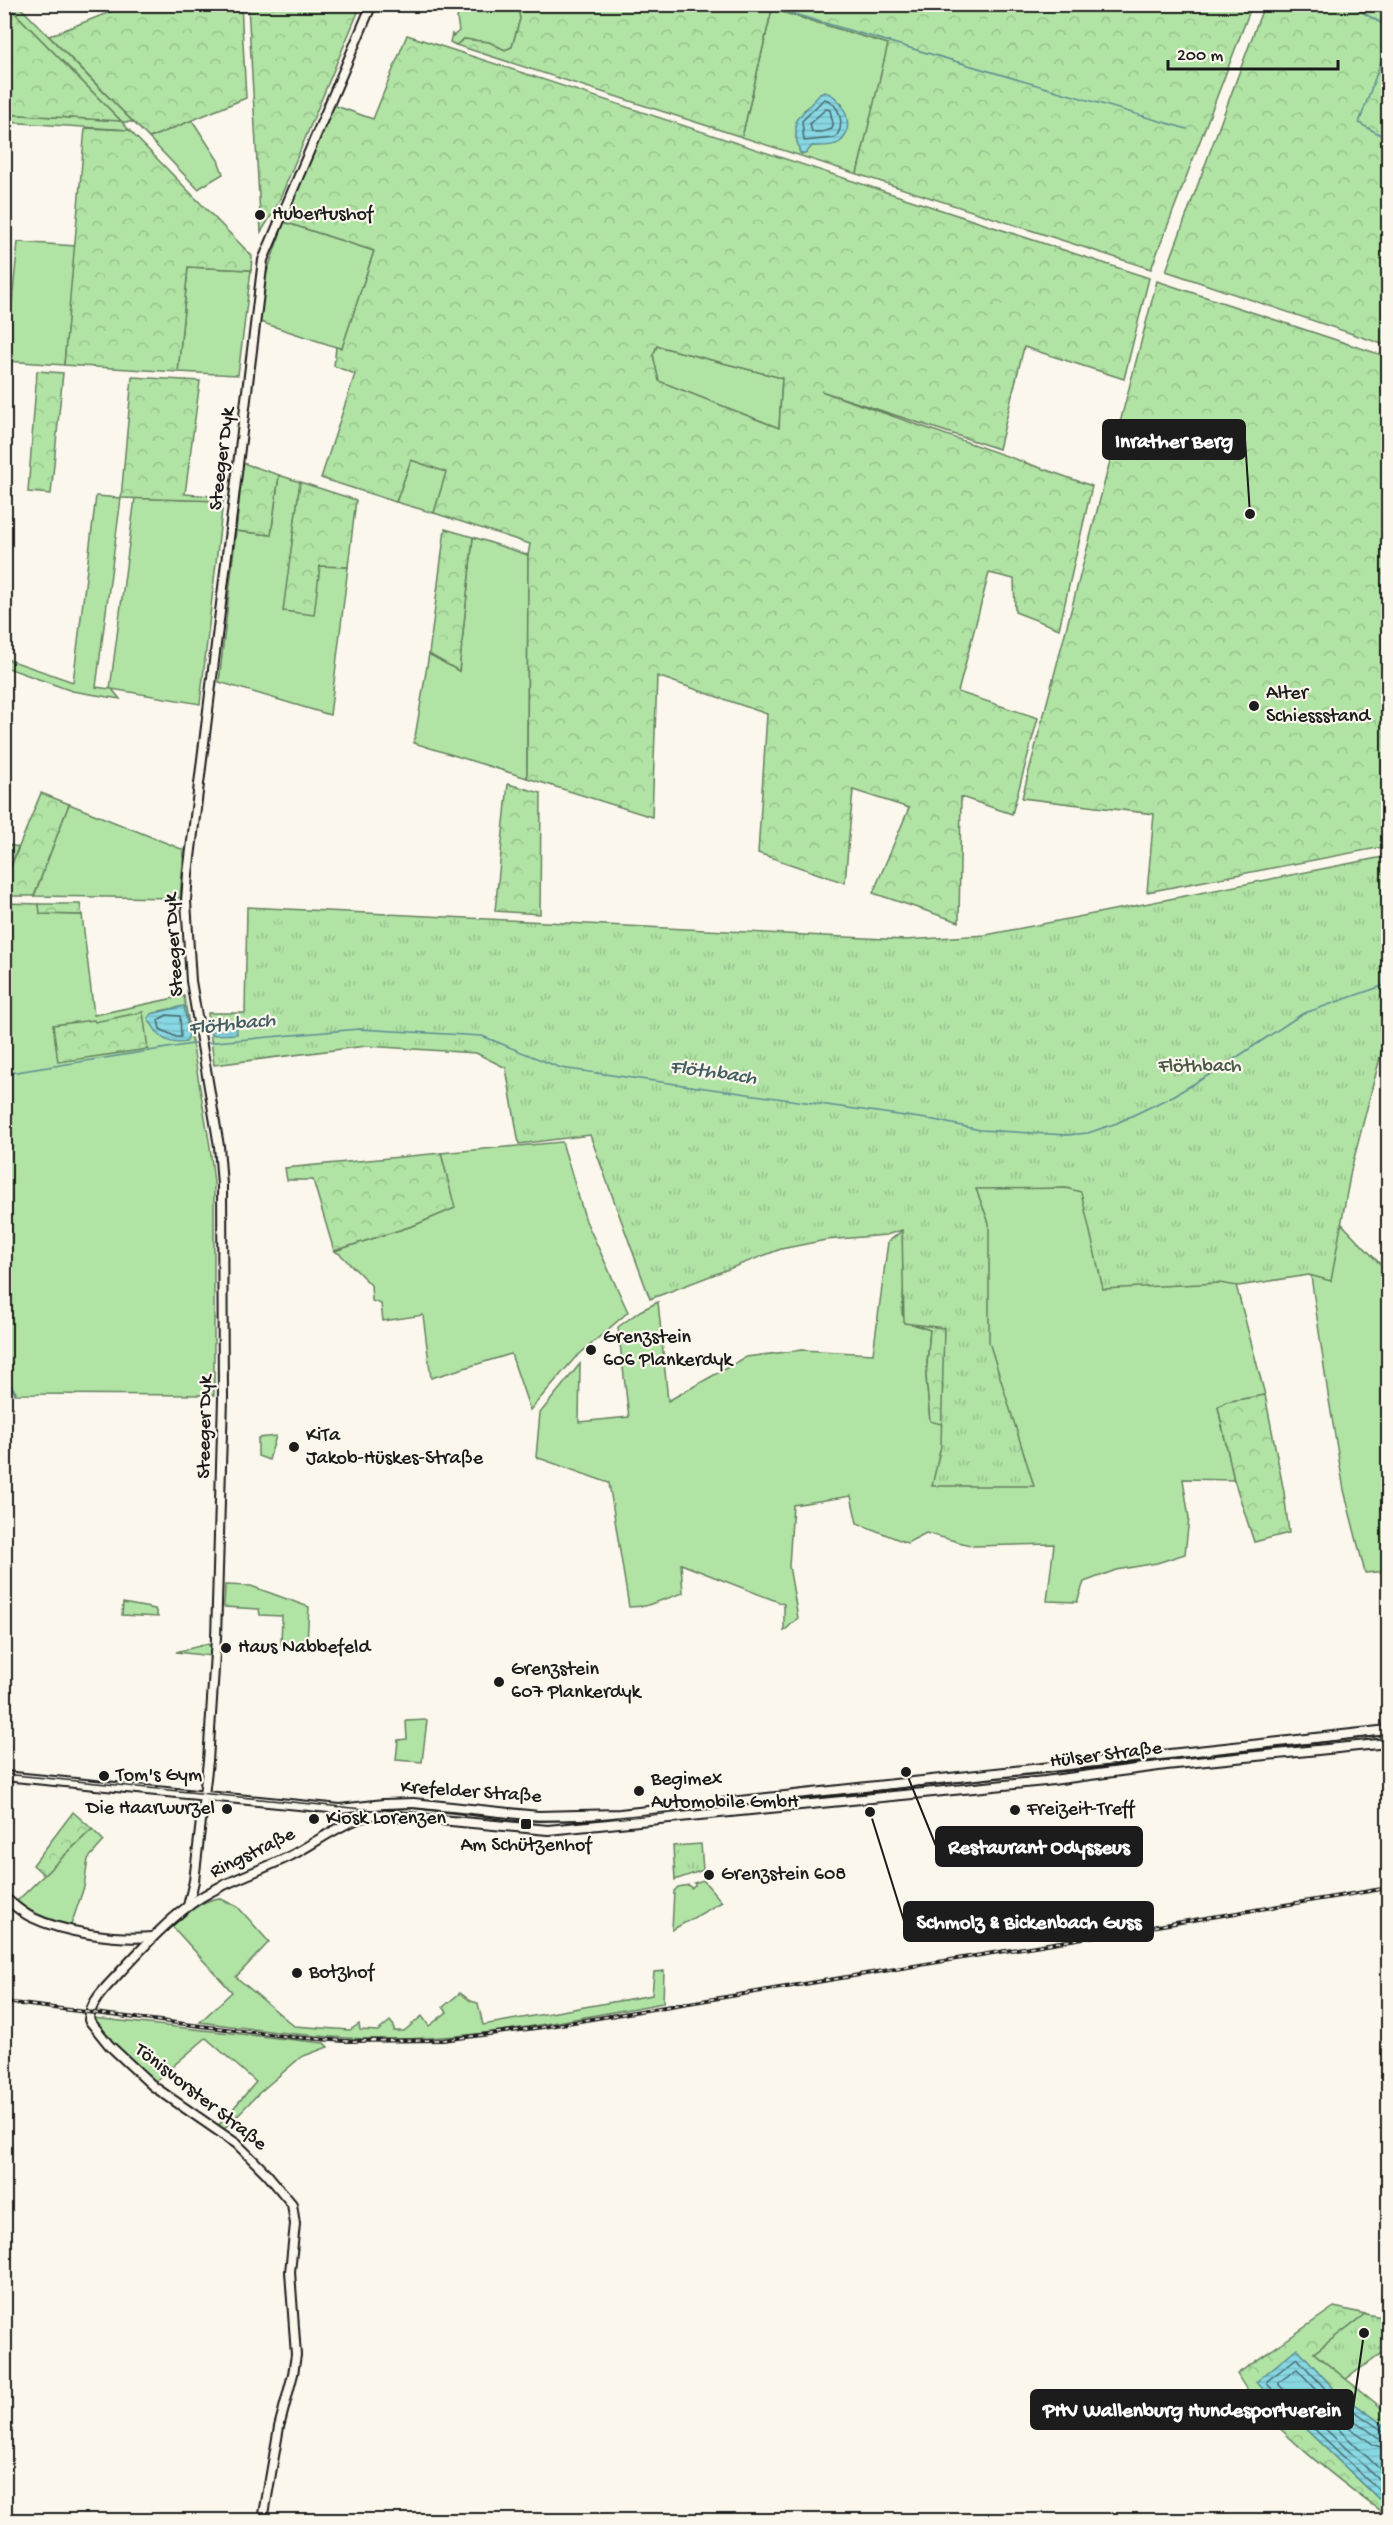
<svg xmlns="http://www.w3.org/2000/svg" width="1393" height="2525" font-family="'Gochi Hand',sans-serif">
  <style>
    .grass { fill: #b0e3a4; stroke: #668060; stroke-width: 1.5; fill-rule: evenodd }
    .forest { fill: url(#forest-crowns); stroke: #668060; stroke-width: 1.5; fill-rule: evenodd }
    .park { fill: url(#park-tufts); stroke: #668060; stroke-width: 1.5 }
    .water { fill: url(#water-rules); stroke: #5d8d93; stroke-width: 1.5 }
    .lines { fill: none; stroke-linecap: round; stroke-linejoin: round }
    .shore { stroke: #47676c; stroke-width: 1.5 }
    .stream { stroke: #5d8d93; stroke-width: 1.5 }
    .secondary-casing { stroke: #1c1c1c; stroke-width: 12 }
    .secondary { stroke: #fbf7ec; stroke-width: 8 }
    .tram { stroke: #1c1c1c; stroke-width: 1.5 }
    .rail-casing { stroke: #1c1c1c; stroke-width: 4 }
    .rail { stroke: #fbf7ec; stroke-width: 1.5; stroke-dasharray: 4.5; stroke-linecap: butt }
    .poi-dot { fill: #1c1c1c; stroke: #fbf7ec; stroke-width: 2 }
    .labels { text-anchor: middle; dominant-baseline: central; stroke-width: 4.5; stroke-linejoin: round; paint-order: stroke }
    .poi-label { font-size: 20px; fill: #1c1c1c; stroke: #fbf7ec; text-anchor: start }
    .street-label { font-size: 20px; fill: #1c1c1c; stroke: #fbf7ec }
    .park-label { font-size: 20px; fill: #485845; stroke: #fbf7ec }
    .water-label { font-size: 21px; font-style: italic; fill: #425e62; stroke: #fbf7ec }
    .leader { fill: none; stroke: #1c1c1c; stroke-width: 2 }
    .callout-dot { fill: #1c1c1c; stroke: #fbf7ec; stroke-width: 2 }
    .callout { fill: #1c1c1c; stroke: #1c1c1c; stroke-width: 2 }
    .callout-label { font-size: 21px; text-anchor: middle; font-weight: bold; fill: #fff }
  </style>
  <defs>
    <pattern id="forest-crowns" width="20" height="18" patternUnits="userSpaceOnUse" patternTransform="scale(1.5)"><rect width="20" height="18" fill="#b0e3a4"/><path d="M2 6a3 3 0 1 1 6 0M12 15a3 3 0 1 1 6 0" fill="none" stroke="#97c28d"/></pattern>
    <pattern id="park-tufts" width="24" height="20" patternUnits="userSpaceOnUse" patternTransform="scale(1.5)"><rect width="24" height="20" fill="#b0e3a4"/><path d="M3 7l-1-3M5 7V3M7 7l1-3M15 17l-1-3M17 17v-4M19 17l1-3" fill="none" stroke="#97c28d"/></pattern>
    <pattern id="water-rules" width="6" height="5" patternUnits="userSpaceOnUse" patternTransform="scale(1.5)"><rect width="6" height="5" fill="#88d8e3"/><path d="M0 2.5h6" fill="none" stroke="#75b9c2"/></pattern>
  </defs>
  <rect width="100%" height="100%" fill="#fbf7ec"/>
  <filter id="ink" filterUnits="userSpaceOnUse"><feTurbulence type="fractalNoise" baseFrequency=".0167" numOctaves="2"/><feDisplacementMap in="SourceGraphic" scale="12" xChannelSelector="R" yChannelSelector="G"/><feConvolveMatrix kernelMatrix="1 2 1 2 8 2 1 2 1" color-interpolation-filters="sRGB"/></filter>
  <g filter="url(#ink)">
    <g class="grass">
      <path d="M7 5H18L133 122H122L129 130 5 122 4 114 121 121Z"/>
      <path d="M461 5H518L520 19 512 47 505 50 489 42 464 39 456 45 450 42 452 34 453 36 459 31 457 18Z"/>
      <path d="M772 9 889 44 857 174 742 137ZM820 94 842 104 847 123 836 144 812 146 802 154 800 153 796 137 804 110 811 106Z"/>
      <path d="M192 120 218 160 223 174 198 189 149 138Z"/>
      <path d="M284 222 374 251 342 349 260 322 266 275Z"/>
      <path d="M18 242 76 246 64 365 6 361Z"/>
      <path d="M188 267 251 270 238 375 178 372Z"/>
      <path d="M657 346 782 378 779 428 658 381 653 355Z"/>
      <path d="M411 460 447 471 434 513 396 502Z"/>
      <path d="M279 475 300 482 284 610 320 566 348 567 330 715 219 682 236 531 271 535Z"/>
      <path d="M96 496 121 498 96 687 110 689 135 498 223 501 200 704 112 689 120 699 72 691 5 667 4 658 73 682Z"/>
      <path d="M473 537 528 555 527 778 414 743 429 654 459 671Z"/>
      <path d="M69 804 184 850 180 898 34 896Z"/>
      <path d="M5 844 18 847 5 881 4 844Z"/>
      <path d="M4 903 39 904 41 914 82 915 94 1015 184 996 210 1146 214 1184V1395L15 1394 5 1375ZM180 1007C188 1014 190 1031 186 1041L154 1026 149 1021 160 1011Z"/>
      <path d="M942 1120 1185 1195 1236 1285 1265 1395 1226 1402 1218 1407 1234 1480 1183 1479 1189 1518 1185 1554 1157 1563 1116 1570 1084 1582 1077 1602 1047 1601 1054 1544 973 1546 926 1533 907 1543 857 1523 851 1496 793 1505 789 1566 798 1618 784 1631V1604L681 1564 683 1593 645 1606 629 1607 609 1483 536 1457 540 1413 580 1364 579 1422 629 1417 618 1327 640 1311 658 1302 668 1401 746 1357 802 1350 873 1354 888 1242 903 1230 907 1322 930 1330 926 1376 930 1421Z"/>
      <path d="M562 1142 586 1221 628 1312 574 1359 530 1410 511 1354 431 1378 423 1315 383 1321 381 1304 372 1301 371 1285 340 1254 334 1251 415 1225 454 1208 441 1153Z"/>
      <path d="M1302 1182 1382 1266 1388 1268V1571L1365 1573 1344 1490 1328 1394 1311 1276Z"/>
      <path d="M276 1436 269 1460 258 1456V1438Z"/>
      <path d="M225 1585 251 1586 309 1607 307 1642 305 1646 281 1644 282 1616 260 1615 259 1609 224 1607Z"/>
      <path d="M123 1603 155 1609 158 1617 122 1615Z"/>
      <path d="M207 1644 211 1646V1656L176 1652Z"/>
      <path d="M427 1720 422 1762 396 1760 398 1740 407 1739 406 1721Z"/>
      <path d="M92 1829 104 1841 88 1859 84 1887 71 1925C51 1920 32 1914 17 1901Z"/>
      <path d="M703 1880 722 1902 672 1930 674 1891 678 1887 689 1885 691 1888 695 1885 694 1883Z"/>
      <path d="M219 1898 238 1907 269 1942 236 1977 294 2026 350 2030 359 2024 360 2030 378 2031 390 2021 394 2026V2031H404L422 2016 429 2026 447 2012 443 2007 460 1993 471 2001 478 2003 483 2025 652 1995 654 1972 664 1971 663 2003C577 2018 492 2037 405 2039 336 2041 268 2031 200 2022L232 1992 172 1926C186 1914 200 1901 219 1898Z"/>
      <path d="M93 2018 324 2043 328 2047 301 2057 259 2093 223 2130 218 2126 256 2082 206 2038 154 2082 132 2065 95 2025Z"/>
    </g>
    <g class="forest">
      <path d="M4 5H7L121 121 5 114Z"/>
      <path d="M119 5H241L246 98 149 138 49 36 120 8Z"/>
      <path d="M248 5H361L276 208 261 232Z"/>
      <path d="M518 5H1252L1151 269 857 174 888 44 772 9 742 137 456 45 464 39 489 42 505 50 512 47 520 19Z"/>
      <path d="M1264 5H1388V346L1166 271Z"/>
      <path d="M407 35 1149 278 1124 379 1024 347 999 449 821 391 1092 486 1059 629 1015 612 1014 579 989 573 958 692 1038 718 1012 814 961 797 959 922 873 893 909 808 853 790 845 883 758 853 767 714 657 676 652 817 527 778 528 555 530 544 434 513 446 472 411 460 396 502 321 478 355 374 334 366 336 347 342 348 374 251 284 222 333 105 373 119ZM657 346 782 378 779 428 659 381 653 355Z"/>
      <path d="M85 128 129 130 252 256 251 270 188 267 178 372 64 365Z"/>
      <path d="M1157 281 1388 357V846L1147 892 1154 814 1022 798Z"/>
      <path d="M37 371 63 373 51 494 28 492Z"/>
      <path d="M132 377 200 381 185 494 225 497 223 501 121 498Z"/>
      <path d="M243 463 279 475 271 535 236 531Z"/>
      <path d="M300 482 356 500 348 567 320 566 314 615 283 611Z"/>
      <path d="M445 529 473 537 459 671 429 654Z"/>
      <path d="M508 784 541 793 540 914 495 911Z"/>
      <path d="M41 793 69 804 34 896H5V881Z"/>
      <path d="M39 904H80L82 915 40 914Z"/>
      <path d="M143 1012 148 1049 58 1062 53 1025 94 1020 95 1022Z"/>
      <path d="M441 1153 455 1208 415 1225 334 1251 313 1180H287L285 1168Z"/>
      <path d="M939 1205 948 1426 930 1421 926 1376 930 1330 907 1322 902 1314 905 1269Z"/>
      <path d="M1265 1395 1284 1492 1289 1533 1254 1542 1234 1480 1218 1407 1226 1402Z"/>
      <path d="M73 1812 92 1829 44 1875 33 1865Z"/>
      <path d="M1334 2307 1365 2314 1314 2353 1388 2413V2428L1335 2390 1297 2349 1257 2382 1379 2499 1388 2501V2517C1339 2480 1267 2428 1237 2374Z"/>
    </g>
    <g class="park">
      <path d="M1388 856V1027L1351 1170 1331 1281 1309 1275 1238 1286 1219 1283 1103 1289 1081 1192 1066 1188 976 1189 989 1223V1342L1034 1486H932L941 1446 944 1328 904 1323 902 1230 886 1235 826 1240 781 1249 650 1299 590 1135 519 1144 506 1068 476 1053 366 1046 214 1065 208 1013H245L247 907 905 940 986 935Z"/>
      <path d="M701 1844 703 1870 675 1880 673 1846Z"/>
      <path d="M1365 2314 1388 2318V2348L1346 2379 1314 2353Z"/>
    </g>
    <g class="water">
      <path d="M824 92C843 95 857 129 840 142 833 147 820 146 812 146L806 153H800L796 137V120L820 94Z"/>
      <path d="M184 1006 189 1035 186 1042C164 1046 157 1034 148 1018L151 1014Z"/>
      <path d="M209 1021 236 1022 237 1034 211 1035Z"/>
      <path d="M1297 2348 1335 2390 1388 2428V2501L1379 2499 1256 2382Z"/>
    </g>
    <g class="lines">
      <g class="shore">
        <path d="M824 99C840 102 847 128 834 138L804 141 802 121Z"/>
        <path d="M826 109 830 110 833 124 832 129 822 132H812L810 123Z"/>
        <path d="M167 1015 180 1016 181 1037H176L160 1029 158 1020Z"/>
        <path d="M1388 2432 1383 2431 1331 2395 1297 2358 1267 2381 1268 2385 1382 2493 1388 2495"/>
        <path d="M1388 2440 1379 2438 1327 2401 1297 2369 1279 2382V2385L1388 2488"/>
        <path d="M1388 2449 1374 2445 1336 2418 1331 2419 1332 2423 1388 2477"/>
      </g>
      <g class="stream">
        <path d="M1348 4 1388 27"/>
        <path d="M763 5 1187 129"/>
        <path d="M1388 42 1359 123 1388 139"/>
        <path d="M204 1043 359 1029 482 1036 561 1068 934 1120 980 1130 1067 1135 1088 1133 1117 1123 1173 1096 1219 1069 1302 1014 1388 984"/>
        <path d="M4 1074 199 1043"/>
        <path d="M4 1373 16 1393"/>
      </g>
      <g class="secondary-casing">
        <g id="secondary">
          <path d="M4 1776 340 1809 384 1804 413 1803 538 1816 620 1814 1388 1730"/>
          <path d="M4 1897C13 1904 21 1912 31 1917 64 1933 116 1940 152 1937"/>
          <path d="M188 1906 194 1881 208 1761 216 1638 223 1398 222 1185 219 1146 191 981 186 901 188 874 263 260 372 4"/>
          <path d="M263 2520 279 2427 293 2374 296 2355 290 2272 295 2224 292 2204 267 2174 237 2144 153 2086 109 2045 89 2020C90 2000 109 1985 121 1971 142 1949 162 1926 187 1907 218 1883 259 1872 294 1854 320 1840 347 1819 376 1814L548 1830 1045 1781 1166 1765 1388 1743"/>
        </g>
      </g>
      <use href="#secondary" class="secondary"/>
      <path class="tram" d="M4 1774 373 1810 411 1808 510 1820 580 1821 1087 1769 1388 1735"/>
      <g class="rail-casing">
        <path id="rail" d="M4 2002 292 2037 345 2041 443 2040 543 2027 1388 1888"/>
      </g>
      <use href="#rail" class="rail"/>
    </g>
  </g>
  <g class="poi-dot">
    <circle cx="260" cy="215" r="6"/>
    <circle cx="1254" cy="706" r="6"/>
    <circle cx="591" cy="1350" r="6"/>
    <circle cx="294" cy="1447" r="6"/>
    <circle cx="226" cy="1648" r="6"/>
    <circle cx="499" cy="1682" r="6"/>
    <circle cx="104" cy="1776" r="6"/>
    <circle cx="639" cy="1791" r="6"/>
    <circle cx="227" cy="1809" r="6"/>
    <circle cx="1015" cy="1810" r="6"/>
    <circle cx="314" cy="1819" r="6"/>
    <rect x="520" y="1818" width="12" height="12" rx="3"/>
    <circle cx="709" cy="1875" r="6"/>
    <circle cx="297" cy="1973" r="6"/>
  </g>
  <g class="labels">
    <g class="poi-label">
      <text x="272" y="215">Hubertushof</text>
      <text x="1266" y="694">Alter<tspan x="1266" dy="23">Schiessstand</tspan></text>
      <text x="603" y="1338">Grenzstein<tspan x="603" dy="23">606 Plankerdyk</tspan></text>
      <text x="306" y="1436">KiTa<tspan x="306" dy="23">Jakob-Hüskes-Straße</tspan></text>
      <text x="238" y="1648">Haus Nabbefeld</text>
      <text x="511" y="1670">Grenzstein<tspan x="511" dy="23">607 Plankerdyk</tspan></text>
      <text x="116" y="1776">Tom's Gym</text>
      <text x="651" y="1780">Begimex<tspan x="651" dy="23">Automobile GmbH</tspan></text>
      <text x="215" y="1809" text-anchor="end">Die Haarwurzel</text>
      <text x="1027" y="1810">Freizeit-Treff</text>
      <text x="326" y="1819">Kiosk Lorenzen</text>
      <text x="526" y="1846" text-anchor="middle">Am Schützenhof</text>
      <text x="721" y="1875">Grenzstein 608</text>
      <text x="309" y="1973">Botzhof</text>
    </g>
    <g class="street-label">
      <text transform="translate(223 459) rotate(-83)">Steeger Dyk</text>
      <text transform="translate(175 945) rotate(-94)">Steeger Dyk</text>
      <text transform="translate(206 1427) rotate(-89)">Steeger Dyk</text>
      <text transform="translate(1106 1756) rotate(-7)">Hülser Straße</text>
      <text transform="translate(471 1793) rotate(4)">Krefelder Straße</text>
      <text transform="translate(253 1854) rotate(-26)">Ringstraße</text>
      <text transform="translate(200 2098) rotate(38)">Tönisvorster Straße</text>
    </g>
    <g class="park-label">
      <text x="1200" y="1067">Flöthbach</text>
    </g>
    <g class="water-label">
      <text transform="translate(232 1026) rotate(-6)">Flöthbach</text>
      <text transform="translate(713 1074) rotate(8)">Flöthbach</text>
    </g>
  </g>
  <path class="leader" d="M1250 514L1245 439M906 1772L936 1846M870 1812L904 1921M1364 2333L1353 2409"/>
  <g class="callout-dot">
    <circle cx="1250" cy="514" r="6"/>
    <circle cx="906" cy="1772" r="6"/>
    <circle cx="870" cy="1812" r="6"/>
    <circle cx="1364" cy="2333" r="6"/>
  </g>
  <g class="callout">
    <rect x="1103" y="420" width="142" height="39" rx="6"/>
    <rect x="936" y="1827" width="206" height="39" rx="6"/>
    <rect x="904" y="1902" width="249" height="39" rx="6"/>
    <rect x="1031" y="2390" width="322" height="39" rx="6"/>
  </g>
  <g class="callout-label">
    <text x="1174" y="447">Inrather Berg</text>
    <text x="1039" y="1853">Restaurant Odysseus</text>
    <text x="1029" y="1928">Schmolz &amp; Bickenbach Guss</text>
    <text x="1192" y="2416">PHV Wallenburg Hundesportverein</text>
  </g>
  <rect width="1393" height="2525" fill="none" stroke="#fbf7ec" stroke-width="24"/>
  <rect x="12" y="12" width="1369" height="2501" fill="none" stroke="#1c1c1c" stroke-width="2" filter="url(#ink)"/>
  <path d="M1168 60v9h170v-9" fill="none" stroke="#1c1c1c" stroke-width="3"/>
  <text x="1177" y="60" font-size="18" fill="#1c1c1c" stroke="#fbf7ec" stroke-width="4.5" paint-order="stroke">200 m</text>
</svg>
